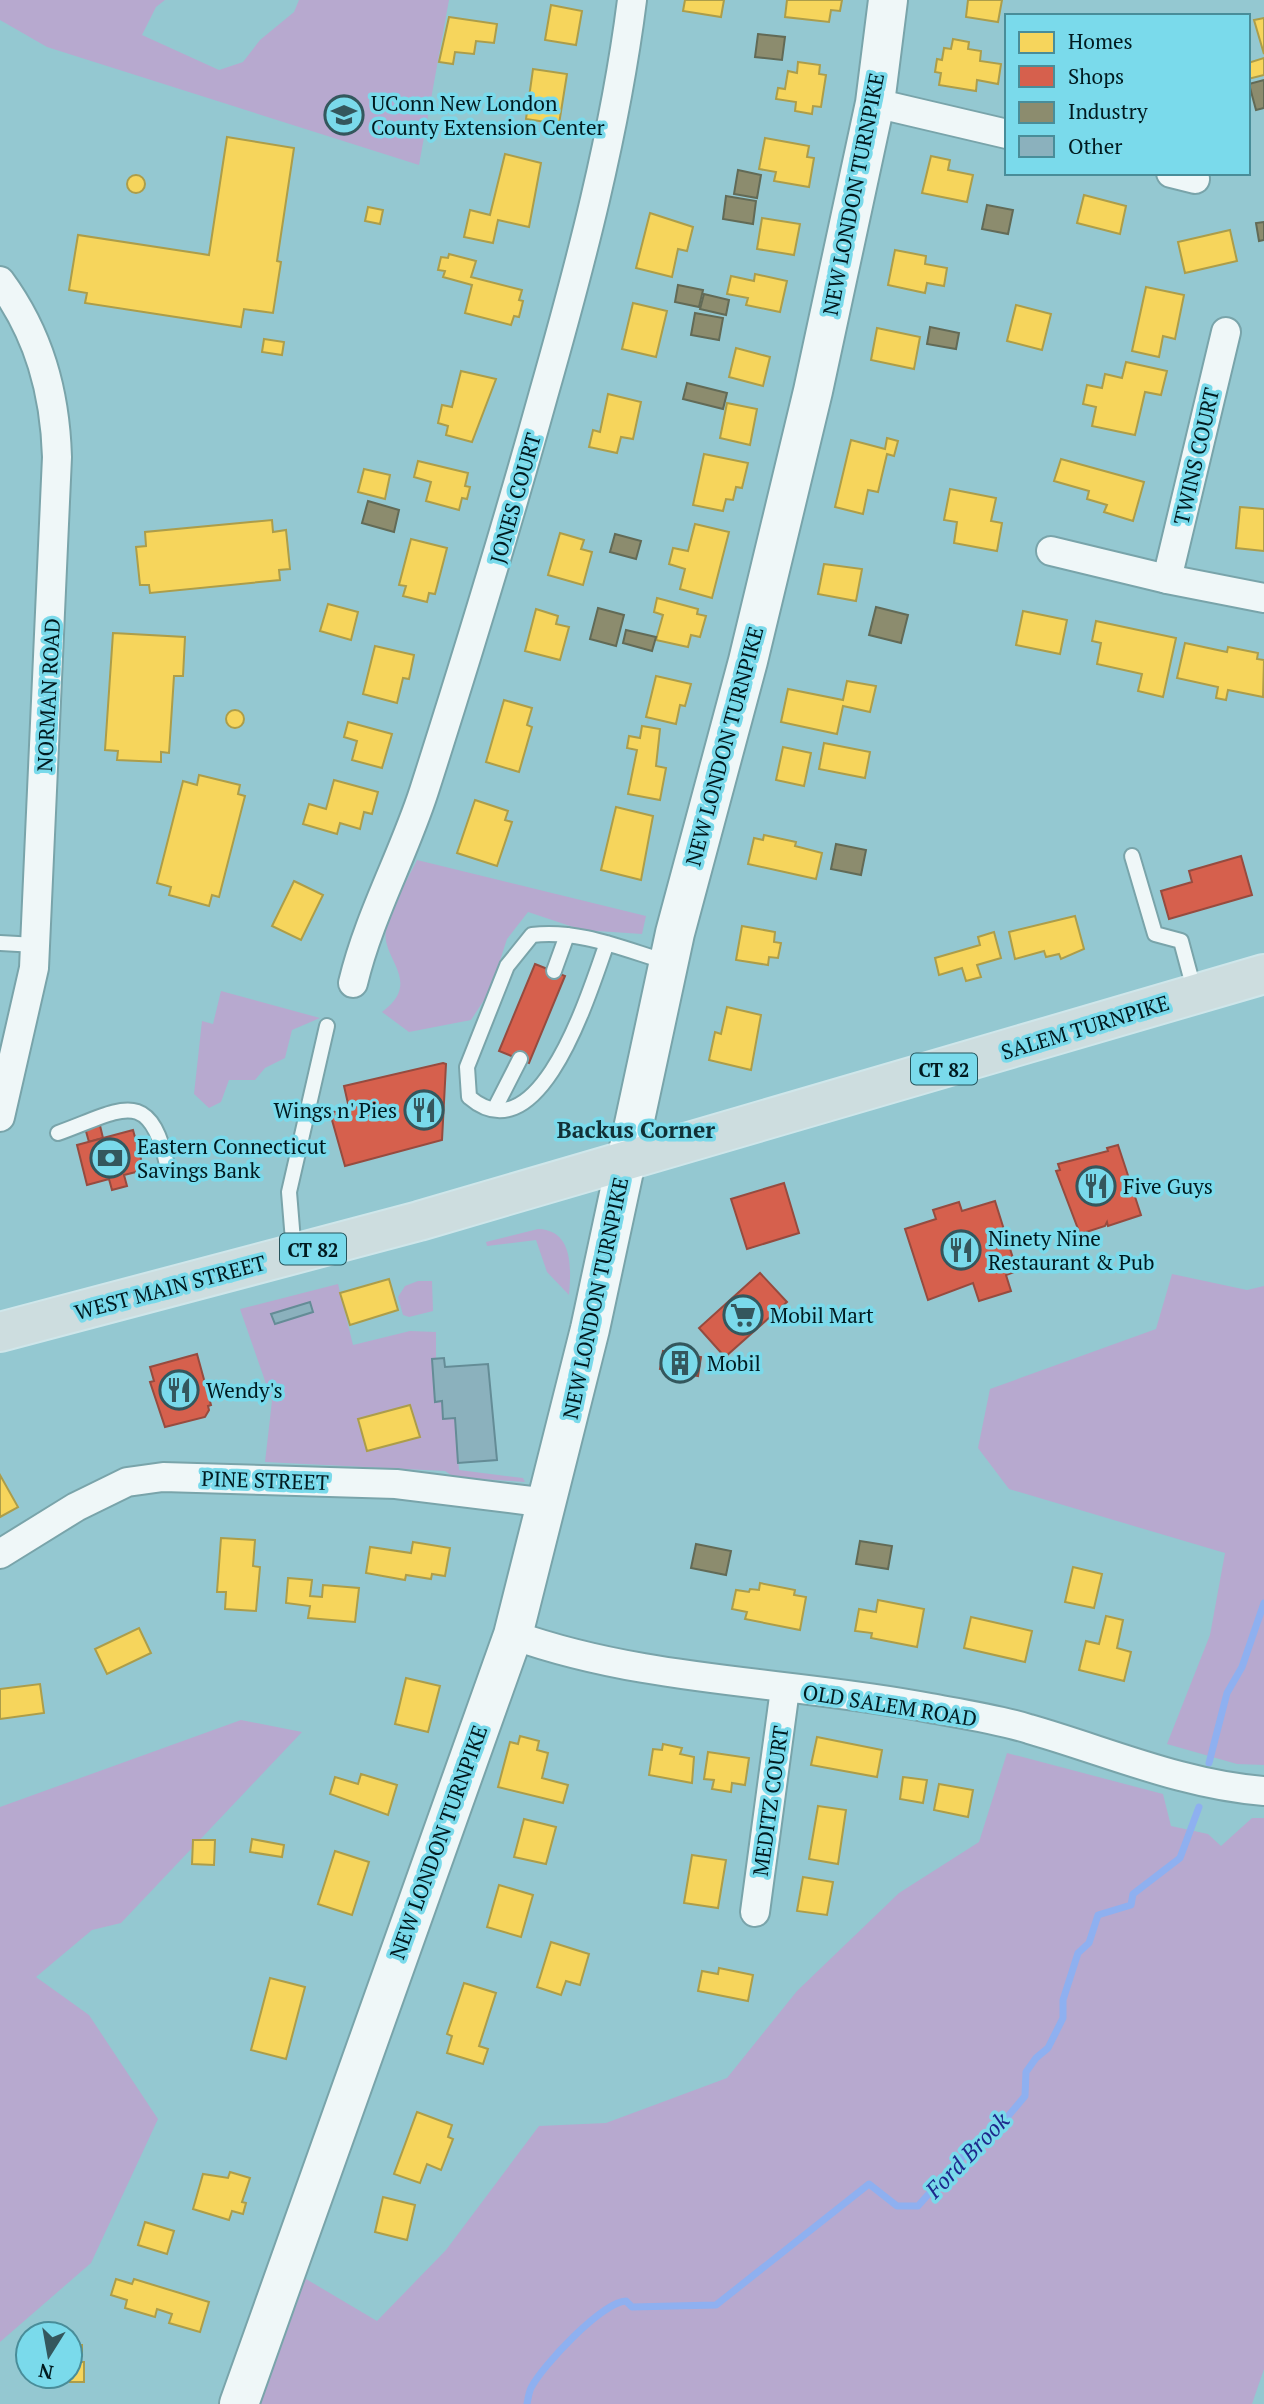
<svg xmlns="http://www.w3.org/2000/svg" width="1264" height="2404" font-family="'PT Serif',serif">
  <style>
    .green { fill: #b7a9cf }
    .homes { fill: #f6d55c; stroke: #ac9d4a; stroke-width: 2 }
    .shops { fill: #d6604d; stroke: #964b3f; stroke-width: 2 }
    .industry { fill: #8c8c6e; stroke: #626a56; stroke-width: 2 }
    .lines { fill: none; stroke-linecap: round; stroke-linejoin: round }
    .stream { stroke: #8eb0f0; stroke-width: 7 }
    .building { fill: #8bb1bd; stroke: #648c96; stroke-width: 2 }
    .lane-casing { stroke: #79a4aa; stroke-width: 18 }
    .street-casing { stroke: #79a4aa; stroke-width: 32 }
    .secondary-casing { stroke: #79a4aa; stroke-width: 42 }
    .primary-casing { stroke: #cfe6ea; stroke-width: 42 }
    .lane { stroke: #eff7f8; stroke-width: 14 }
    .street { stroke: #eff7f8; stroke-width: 28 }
    .secondary { stroke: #eff7f8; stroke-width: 38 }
    .primary { stroke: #cddddf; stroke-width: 38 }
    .labels { text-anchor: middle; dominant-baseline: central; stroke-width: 7; stroke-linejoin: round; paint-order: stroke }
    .shield { fill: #7adaeb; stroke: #25545c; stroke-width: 2 }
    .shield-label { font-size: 19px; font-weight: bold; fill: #001a1f }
    .poi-label { font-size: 21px; fill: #001a1f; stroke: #7adaeb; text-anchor: start }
    .street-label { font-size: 21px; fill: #001a1f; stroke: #7adaeb }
    .neighbourhood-label { font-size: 23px; font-weight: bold; fill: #113036; stroke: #7adaeb }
    .water-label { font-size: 23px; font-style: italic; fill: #1e288b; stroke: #7adaeb }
  </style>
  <rect width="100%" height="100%" fill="#94c8d1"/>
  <g class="green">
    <path d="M0 0H165L156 7 142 35 219 70 243 62 260 40 294 12 299 0H449L419 165 47 47 0 20Z"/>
    <path d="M417 860 646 916 642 934 582 930 528 912 507 939 490 991 471 1020 409 1032 382 1012C424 981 380 959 386 929 390 906 407 881 417 860Z"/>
    <path d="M221 991 320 1018 292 1030 285 1058 265 1068 255 1080H229L221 1102 209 1108 194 1094 202 1021 213 1024Z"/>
    <path d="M538 1229C574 1230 571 1270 569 1295L547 1272 536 1240 487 1246 486 1242Z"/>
    <path d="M1172 1274 1247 1290 1264 1286V1765L1237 1764 1167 1744 1210 1635 1225 1553 1009 1489 978 1448 990 1389 1156 1329Z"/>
    <path d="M418 1281H432L433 1311 409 1317 403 1315 398 1297 405 1286Z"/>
    <path d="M338 1284 353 1345 410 1331 436 1332V1358L432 1359 435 1401H442L443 1419 455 1418 459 1470 523 1478 525 1482 454 1477 445 1471 265 1462 272 1401 240 1309Z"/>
    <path d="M241 1720 302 1732 121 1923 92 1930 36 1977 89 2015 158 2119 91 2263 0 2342V1807Z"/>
    <path d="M1007 1753 1163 1794 1171 1826 1208 1834 1221 1846 1252 1818H1264V2369L1252 2404H258L301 2276 377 2321 446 2250 539 2126 606 2123 727 2078 797 1991 899 1893 979 1842Z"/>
  </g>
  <g class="homes">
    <path d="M685 0H724L721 17 683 11Z"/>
    <path d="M787 0H842L840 11 831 10 829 22 785 17Z"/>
    <path d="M968 0H1002L998 22 966 17Z"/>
    <path d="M551 5 582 11 576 45 545 40Z"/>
    <path d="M449 17 497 24 494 43 476 41 474 54 455 52 453 64 439 62Z"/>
    <path d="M1264 18V54L1254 20Z"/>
    <path d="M953 39 969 42 968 49 981 51 980 61 1001 64 998 84 977 80 976 91 939 85 941 73 935 72 937 59 942 60 944 48 951 49Z"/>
    <path d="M1264 58V75L1248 79V63Z"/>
    <path d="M798 62 820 65 819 74 826 75 821 107 813 106 812 114 795 111 796 102 776 99 778 88 785 89 788 71 797 73Z"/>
    <path d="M533 69 567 74 559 124 526 119Z"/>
    <path d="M227 137 294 148 277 261 281 262 273 313 244 309 241 327 85 303 87 293 69 290 78 235 209 255Z"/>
    <path d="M765 138 809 146 807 157 814 158 809 187 774 181 776 172 759 169Z"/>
    <path d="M505 154 541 163 529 227 498 220 493 243 464 237 470 210 490 215Z"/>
    <path d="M931 156 950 160 948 170 973 175 967 202 922 193Z"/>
    <circle cx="136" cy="184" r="9"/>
    <path d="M1084 195 1126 206 1120 234 1077 223Z"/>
    <path d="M368 207 383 210 380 224 365 221Z"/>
    <path d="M650 213 693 227 687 251 678 249 672 277 636 268Z"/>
    <path d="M762 218 800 224 794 255 757 249Z"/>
    <path d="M1230 230 1237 261 1185 273 1178 242Z"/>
    <path d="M895 250 926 256 925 264 947 268 944 286 927 283 925 293 888 285Z"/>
    <path d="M449 254 476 261 471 277 522 290 519 300 523 301 519 317 514 316 511 325 465 313 472 285 443 277 445 271 438 270 441 257 448 258Z"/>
    <path d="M755 274 787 281 780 312 746 305 748 298 727 294 731 276 754 281Z"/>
    <path d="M1146 287 1184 295 1175 339 1163 336 1159 357 1132 351Z"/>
    <path d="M633 303 667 311 656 357 622 349Z"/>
    <path d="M1016 305 1051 314 1042 350 1007 341Z"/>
    <path d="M877 328 920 337 914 369 871 360Z"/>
    <path d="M264 339 284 342 282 355 262 352Z"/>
    <path d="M736 348 770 357 763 386 729 377Z"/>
    <path d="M1126 362 1167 371 1161 395 1145 392 1135 435 1092 426 1096 407 1083 404 1087 385 1102 388 1105 374 1122 378Z"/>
    <path d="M461 371 496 379 472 442 446 435 448 426 438 423 442 405 452 407Z"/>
    <path d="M608 394 641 402 633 439 621 437 617 453 589 447 593 430 600 432Z"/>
    <path d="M727 403 757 409 750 445 720 438Z"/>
    <path d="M887 438 898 441 894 456 887 454 878 492 868 490 863 514 835 507 851 440 885 449Z"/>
    <path d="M704 454 748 463 742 488 736 487 733 500 726 499 723 511 693 505Z"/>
    <path d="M1061 459 1144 482 1133 521 1104 512 1107 505 1087 499 1089 491 1054 481Z"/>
    <path d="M418 461 468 473 465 486 470 487 467 499 462 498 459 510 426 501 431 482 414 477Z"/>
    <path d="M364 469 390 475 385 499 358 492Z"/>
    <path d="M950 489 996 498 991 521 1002 523 997 551 954 543 957 522 944 520Z"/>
    <path d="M1240 507 1264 509V551L1236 548Z"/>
    <path d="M272 520 273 532 286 530 290 569 279 570 280 580 150 593 149 585H140L136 547 146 546 145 532Z"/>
    <path d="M695 524 729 532 712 598 680 589 685 569 669 564 673 548 688 551Z"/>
    <path d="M560 533 584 540 581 549 592 552 583 585 548 575Z"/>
    <path d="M411 539 447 548 435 594 429 593 427 602 403 596 406 586 399 585Z"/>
    <path d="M824 564 862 569 856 601 818 594Z"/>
    <path d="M657 598 698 609 697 614 706 616 700 637 691 635 688 647 656 640 663 615 654 612Z"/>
    <path d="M328 604 358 612 351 640 320 631Z"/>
    <path d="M536 609 558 616 556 624 569 627 560 660 525 651Z"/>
    <path d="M1023 611 1067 620 1060 654 1016 645Z"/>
    <path d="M1096 621 1176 638 1163 697 1138 691 1142 674 1097 664 1101 643 1092 641Z"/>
    <path d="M113 633 185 637 183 676H174L169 753 161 752V762L117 760 118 751 105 750Z"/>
    <path d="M1185 643 1227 652 1228 647 1258 653 1257 659 1264 660 1263 697 1228 690 1226 700 1216 698 1218 687 1177 678Z"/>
    <path d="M375 646 414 655 409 679 403 678 397 703 363 694Z"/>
    <path d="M656 676 691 684 685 706 680 705 676 724 646 717Z"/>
    <path d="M847 681 876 686 870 712 843 706 837 734 781 722 788 689 843 700Z"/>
    <path d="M504 700 532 708 527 725 532 727 519 772 486 762Z"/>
    <circle cx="235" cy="719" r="9"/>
    <path d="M348 722 392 734 382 768 352 760 357 741 344 737Z"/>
    <path d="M642 726 660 729 656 766 666 768 660 800 628 794 637 750 627 748 629 736 640 738Z"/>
    <path d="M824 743 870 752 865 778 819 769Z"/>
    <path d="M783 747 811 753 804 786 776 780Z"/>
    <path d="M199 775 240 785 238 794 245 796 219 897 212 895 209 906 169 895 171 887 157 883 183 781 197 785Z"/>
    <path d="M334 780 378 792 372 814 364 812 360 829 340 823 337 834 303 824 309 804 326 809Z"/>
    <path d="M475 800 508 811 505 820 512 822 497 866 457 853Z"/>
    <path d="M616 807 653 816 641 880 601 870Z"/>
    <path d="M764 835 796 842 795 846 822 853 816 879 748 864 754 838 763 840Z"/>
    <path d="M294 881 323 895 301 940 272 926Z"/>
    <path d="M1075 916 1084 949 1061 959 1059 954 1046 957 1044 951 1015 959 1009 932Z"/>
    <path d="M742 926 775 932 774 942 781 943 778 958 769 957 768 965 736 960Z"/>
    <path d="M994 932 1001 958 977 965 981 977 966 981 962 968 939 975 935 958 980 945 978 937Z"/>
    <path d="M727 1007 761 1015 751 1070 709 1060 715 1032 721 1034Z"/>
    <path d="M389 1279 398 1310 350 1325 340 1293Z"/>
    <path d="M410 1405 420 1437 367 1451 358 1419Z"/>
    <path d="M0 1475 18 1507 0 1517Z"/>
    <path d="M221 1538 255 1540 253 1566 260 1567 256 1611 225 1609 226 1592H217Z"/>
    <path d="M413 1542 450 1548 445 1576 432 1574 431 1579 406 1575 405 1580 366 1573 370 1547 411 1553Z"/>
    <path d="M1073 1567 1102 1574 1094 1608 1065 1602Z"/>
    <path d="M288 1578 312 1580 310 1596 322 1597 323 1585 359 1588 355 1622 308 1618 310 1606 286 1603Z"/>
    <path d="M760 1583 795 1590 794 1595 806 1597 800 1630 745 1619 747 1612 732 1609 736 1590 749 1592 750 1589 759 1590Z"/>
    <path d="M878 1600 924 1609 917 1647 871 1638 872 1633 855 1631 859 1609 876 1612Z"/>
    <path d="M1106 1616 1123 1620 1117 1648 1131 1652 1124 1681 1079 1670 1086 1641 1099 1644Z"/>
    <path d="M971 1617 1032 1631 1025 1662 964 1648Z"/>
    <path d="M139 1628 151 1653 107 1674 95 1649Z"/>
    <path d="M406 1678 440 1686 428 1732 395 1724Z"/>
    <path d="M40 1684 44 1713 0 1719V1689Z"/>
    <path d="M520 1736 539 1741 537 1750 548 1753 542 1778 568 1785 563 1803 498 1787 510 1742 518 1744Z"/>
    <path d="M817 1737 882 1750 877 1777 811 1765Z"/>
    <path d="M663 1744 682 1748 680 1754 694 1757 692 1783 649 1775 653 1749 662 1750Z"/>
    <path d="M708 1752 749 1758 745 1785 732 1783 731 1792 712 1789 714 1780 704 1779Z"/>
    <path d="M361 1774 397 1785 388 1815 330 1794 335 1777 358 1784Z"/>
    <path d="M903 1777 927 1780 923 1803 900 1799Z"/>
    <path d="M939 1784 973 1790 968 1817 934 1810Z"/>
    <path d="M818 1806 846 1810 838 1864 809 1859Z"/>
    <path d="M524 1819 556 1827 546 1864 514 1857Z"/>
    <path d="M252 1839 284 1845 282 1857 250 1852Z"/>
    <path d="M193 1840H215L214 1865 192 1864Z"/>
    <path d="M335 1851 369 1862 352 1915 318 1904Z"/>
    <path d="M692 1855 726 1860 718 1908 684 1903Z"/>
    <path d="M803 1877 833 1882 827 1915 797 1911Z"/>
    <path d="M499 1885 533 1895 521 1937 487 1927Z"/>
    <path d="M551 1942 589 1954 580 1985 566 1981 561 1995 537 1987Z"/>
    <path d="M719 1968 753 1975 748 2001 698 1991 702 1971 718 1974Z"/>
    <path d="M270 1978 305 1987 286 2059 251 2050Z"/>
    <path d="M464 1983 496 1993 479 2046 488 2049 483 2064 447 2053 452 2036 447 2034Z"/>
    <path d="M417 2112 452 2125 448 2137 453 2139 441 2170 427 2164 420 2183 394 2174Z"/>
    <path d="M230 2172 250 2178 242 2202 246 2203 243 2214 232 2211 229 2220 193 2209 203 2174 228 2178Z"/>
    <path d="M383 2197 415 2205 407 2240 375 2232Z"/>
    <path d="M145 2222 174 2231 167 2254 138 2245Z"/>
    <path d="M116 2279 132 2284 134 2279 209 2302 200 2332 169 2323 172 2314 157 2309 155 2317 125 2308 127 2300 111 2295Z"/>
    <path d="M71 2345H82V2356L71 2357Z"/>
    <rect x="70" y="2362" width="14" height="20"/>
  </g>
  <g class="shops">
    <path d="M1241 856 1252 895 1169 919 1161 891 1192 882 1189 871Z"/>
    <path d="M535 964 565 976 529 1063 499 1051Z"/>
    <path d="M443 1063 446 1064 442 1140 345 1166 330 1113 349 1108 344 1086Z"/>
    <path d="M97 1113 103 1138 89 1142 82 1117Z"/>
    <path d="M133 1130 144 1170 124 1175 127 1186 112 1190 109 1179 87 1185 77 1145Z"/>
    <path d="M1118 1145 1141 1215 1108 1226 1107 1222 1105 1226 1080 1234 1056 1171 1060 1170 1058 1164 1108 1151 1107 1148Z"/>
    <path d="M784 1183 799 1233 747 1249 731 1199Z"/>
    <path d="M995 1201 1017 1271 1006 1275 1011 1291 979 1301 973 1283 928 1300 905 1229 936 1219 933 1210 959 1202 962 1211Z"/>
    <path d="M760 1273 787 1302 725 1357 699 1328Z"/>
    <path d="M663 1351 701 1357 698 1376 660 1369Z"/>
    <path d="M197 1354 211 1405 208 1406 209 1410 205 1417 165 1427 150 1382 154 1381 150 1367Z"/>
  </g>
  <g class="industry">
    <path d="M758 34 785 37 782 60 755 57Z"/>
    <path d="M1264 80V108L1256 110 1249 84Z"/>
    <path d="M738 170 761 175 757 198 734 194Z"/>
    <path d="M726 196 756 201 753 224 723 219Z"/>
    <path d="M987 205 1013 210 1008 234 982 229Z"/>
    <path d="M1264 222V240L1259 241 1256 223Z"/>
    <path d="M678 285 703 290 699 307 675 302Z"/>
    <path d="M704 294 729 300 726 315 700 309Z"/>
    <path d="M695 313 723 318 719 340 691 335Z"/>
    <path d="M930 327 959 333 956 349 927 344Z"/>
    <path d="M687 383 727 393 723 409 683 399Z"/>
    <path d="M368 501 399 510 394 532 362 523Z"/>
    <path d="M615 534 641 541 636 559 610 552Z"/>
    <path d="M876 607 908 615 901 643 869 635Z"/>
    <path d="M598 608 624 615 616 646 590 639Z"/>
    <path d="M626 630 656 637 652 651 623 643Z"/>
    <path d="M836 844 866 850 861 875 831 869Z"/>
    <path d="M860 1541 892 1546 888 1569 856 1564Z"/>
    <path d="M696 1544 731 1551 726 1575 691 1568Z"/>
  </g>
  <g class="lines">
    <g class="stream">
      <path d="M1209 1763 1227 1693 1242 1667 1264 1603"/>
      <path d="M527 2404C528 2399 529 2392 531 2388 542 2366 602 2302 626 2301L632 2307 716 2305 869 2184 897 2206H918L957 2162 1004 2121 1025 2096 1026 2072 1036 2058 1048 2048 1063 2018V2000L1078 1953 1089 1943 1098 1915 1131 1905 1133 1894 1180 1858 1199 1807"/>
    </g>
  </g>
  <g class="building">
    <path d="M310 1302 313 1312 275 1324 271 1314Z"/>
    <path d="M444 1358 445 1367 488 1364 497 1460 458 1463 455 1418 443 1419 442 1401 435 1402 432 1359Z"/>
  </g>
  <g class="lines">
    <g class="lane-casing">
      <g id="lane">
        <path d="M1132 856 1155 934 1181 941 1195 993"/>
        <path d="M0 943 36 945"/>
        <path d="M607 943C591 986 541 1159 469 1097L467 1067 507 966 532 935C578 929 623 949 667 962"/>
        <path d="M554 971 567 935"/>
        <path d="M495 1108 520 1059"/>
        <path d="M58 1133C122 1110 150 1084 168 1169"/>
        <path d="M294 1253 289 1192 327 1026"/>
      </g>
    </g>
    <g class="street-casing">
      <g id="street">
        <path d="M875 103 1007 134"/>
        <path d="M1171 173 1195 179"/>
        <path d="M0 281C39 334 55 392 57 457L34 968 0 1117"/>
        <path d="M1051 551 1167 579 1264 598"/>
        <path d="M1167 579 1226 332"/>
        <path d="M353 983C369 916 403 856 424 791 466 660 506 529 543 396 580 266 615 134 632 0"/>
        <path d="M0 1554 76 1507 127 1482 163 1477 396 1484 548 1503"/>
        <path d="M513 1635C648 1683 791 1681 930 1708 963 1714 997 1719 1029 1729 1106 1751 1183 1785 1264 1791"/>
        <path d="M755 1912 785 1689"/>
      </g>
    </g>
    <g class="secondary-casing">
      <path id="secondary" d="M239 2404 513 1635 590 1329 675 933 748 661 813 391 875 103 888 0"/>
    </g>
    <g class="primary-casing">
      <path id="primary" d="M0 1332 419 1221 1264 974"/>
    </g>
    <use href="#lane" class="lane"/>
    <use href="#street" class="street"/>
    <use href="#secondary" class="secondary"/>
    <use href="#primary" class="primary"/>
  </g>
  <defs>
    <g id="university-ring" transform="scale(2.0125)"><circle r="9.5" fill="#7adaeb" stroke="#34575d" stroke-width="1.5"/><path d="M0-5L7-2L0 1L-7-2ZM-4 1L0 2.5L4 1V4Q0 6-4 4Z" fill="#34575d"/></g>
    <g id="restaurant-ring" transform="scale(2.0125)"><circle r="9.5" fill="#7adaeb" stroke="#34575d" stroke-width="1.5"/><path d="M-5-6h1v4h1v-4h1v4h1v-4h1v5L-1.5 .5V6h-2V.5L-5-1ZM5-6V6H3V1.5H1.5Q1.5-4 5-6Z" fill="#34575d"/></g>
    <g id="bank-ring" transform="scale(2.0125)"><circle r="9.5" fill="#7adaeb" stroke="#34575d" stroke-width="1.5"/><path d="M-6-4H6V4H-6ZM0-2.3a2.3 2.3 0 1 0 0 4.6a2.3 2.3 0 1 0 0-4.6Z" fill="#34575d"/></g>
    <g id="supermarket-ring" transform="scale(2.0125)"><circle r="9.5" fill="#7adaeb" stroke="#34575d" stroke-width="1.5"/><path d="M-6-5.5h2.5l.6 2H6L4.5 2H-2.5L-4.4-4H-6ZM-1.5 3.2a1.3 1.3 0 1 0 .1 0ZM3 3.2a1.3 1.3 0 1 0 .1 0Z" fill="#34575d"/></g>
    <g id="building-ring" transform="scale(2.0125)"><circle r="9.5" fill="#7adaeb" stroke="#34575d" stroke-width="1.5"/><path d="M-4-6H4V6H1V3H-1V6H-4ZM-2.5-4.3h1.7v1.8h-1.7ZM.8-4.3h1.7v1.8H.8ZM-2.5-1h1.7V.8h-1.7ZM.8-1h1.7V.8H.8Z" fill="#34575d"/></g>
  </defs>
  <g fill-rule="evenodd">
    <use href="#university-ring" x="344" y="115"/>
    <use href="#restaurant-ring" x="424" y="1110"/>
    <use href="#bank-ring" x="110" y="1158"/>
    <use href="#restaurant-ring" x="1096" y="1186"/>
    <use href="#restaurant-ring" x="961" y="1250"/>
    <use href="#supermarket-ring" x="743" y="1315"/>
    <use href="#building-ring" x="680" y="1363"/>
    <use href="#restaurant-ring" x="179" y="1390"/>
  </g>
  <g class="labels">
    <g class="shield">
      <rect x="911" y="1053.5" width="66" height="31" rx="5"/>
      <rect x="280" y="1233.5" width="66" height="31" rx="5"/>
    </g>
    <g class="shield-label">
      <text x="944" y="1069">CT 82</text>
      <text x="313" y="1249">CT 82</text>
    </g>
    <g class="poi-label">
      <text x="371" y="103">UConn New London<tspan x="371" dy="24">County Extension Center</tspan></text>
      <text x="397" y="1110" text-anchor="end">Wings n' Pies</text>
      <text x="137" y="1146">Eastern Connecticut<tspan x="137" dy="24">Savings Bank</tspan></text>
      <text x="1123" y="1186">Five Guys</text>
      <text x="988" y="1238">Ninety Nine<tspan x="988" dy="24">Restaurant &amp; Pub</tspan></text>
      <text x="770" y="1315">Mobil Mart</text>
      <text x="707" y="1363">Mobil</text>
      <text x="206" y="1390">Wendy's</text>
    </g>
    <g class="street-label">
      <text transform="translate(853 194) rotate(-79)">NEW LONDON TURNPIKE</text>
      <text transform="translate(1196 456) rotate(-77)">TWINS COURT</text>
      <text transform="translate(515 498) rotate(-74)">JONES COURT</text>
      <text transform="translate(48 695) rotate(-87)">NORMAN ROAD</text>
      <text transform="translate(724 746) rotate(-75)">NEW LONDON TURNPIKE</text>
      <text transform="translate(1085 1027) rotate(-17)">SALEM TURNPIKE</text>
      <text transform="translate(170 1287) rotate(-15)">WEST MAIN STREET</text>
      <text transform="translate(595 1298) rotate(-78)">NEW LONDON TURNPIKE</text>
      <text transform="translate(265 1480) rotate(2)">PINE STREET</text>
      <text transform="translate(890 1705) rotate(9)">OLD SALEM ROAD</text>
      <text transform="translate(770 1801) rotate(-82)">MEDITZ COURT</text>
      <text transform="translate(438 1842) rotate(-70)">NEW LONDON TURNPIKE</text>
    </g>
    <g class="neighbourhood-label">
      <text x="636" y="1129">Backus Corner</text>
    </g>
    <g class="water-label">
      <text transform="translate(967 2155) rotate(-46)">Ford Brook</text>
    </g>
  </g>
  <rect x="1005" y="14" width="245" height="161" fill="#7adaeb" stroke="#498d99" stroke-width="2"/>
  <rect x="1019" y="32" width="35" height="21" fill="#f6d55c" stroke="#498d99" stroke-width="2"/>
  <text x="1068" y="49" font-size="21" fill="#001a1f">Homes</text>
  <rect x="1019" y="66" width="35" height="21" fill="#d6604d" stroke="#498d99" stroke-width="2"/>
  <text x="1068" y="84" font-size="21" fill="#001a1f">Shops</text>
  <rect x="1019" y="102" width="35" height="21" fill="#8c8c6e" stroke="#498d99" stroke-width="2"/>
  <text x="1068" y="119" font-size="21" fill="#001a1f">Industry</text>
  <rect x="1019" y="136" width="35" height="21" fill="#8bb1bd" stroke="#498d99" stroke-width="2"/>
  <text x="1068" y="154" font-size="21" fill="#001a1f">Other</text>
  <g transform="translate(49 2355) rotate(191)"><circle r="33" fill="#7adaeb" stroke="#498d99" stroke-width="2"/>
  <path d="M0-5L12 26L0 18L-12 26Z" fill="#34575d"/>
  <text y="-10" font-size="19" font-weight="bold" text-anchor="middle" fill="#001a1f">N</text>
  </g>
</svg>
